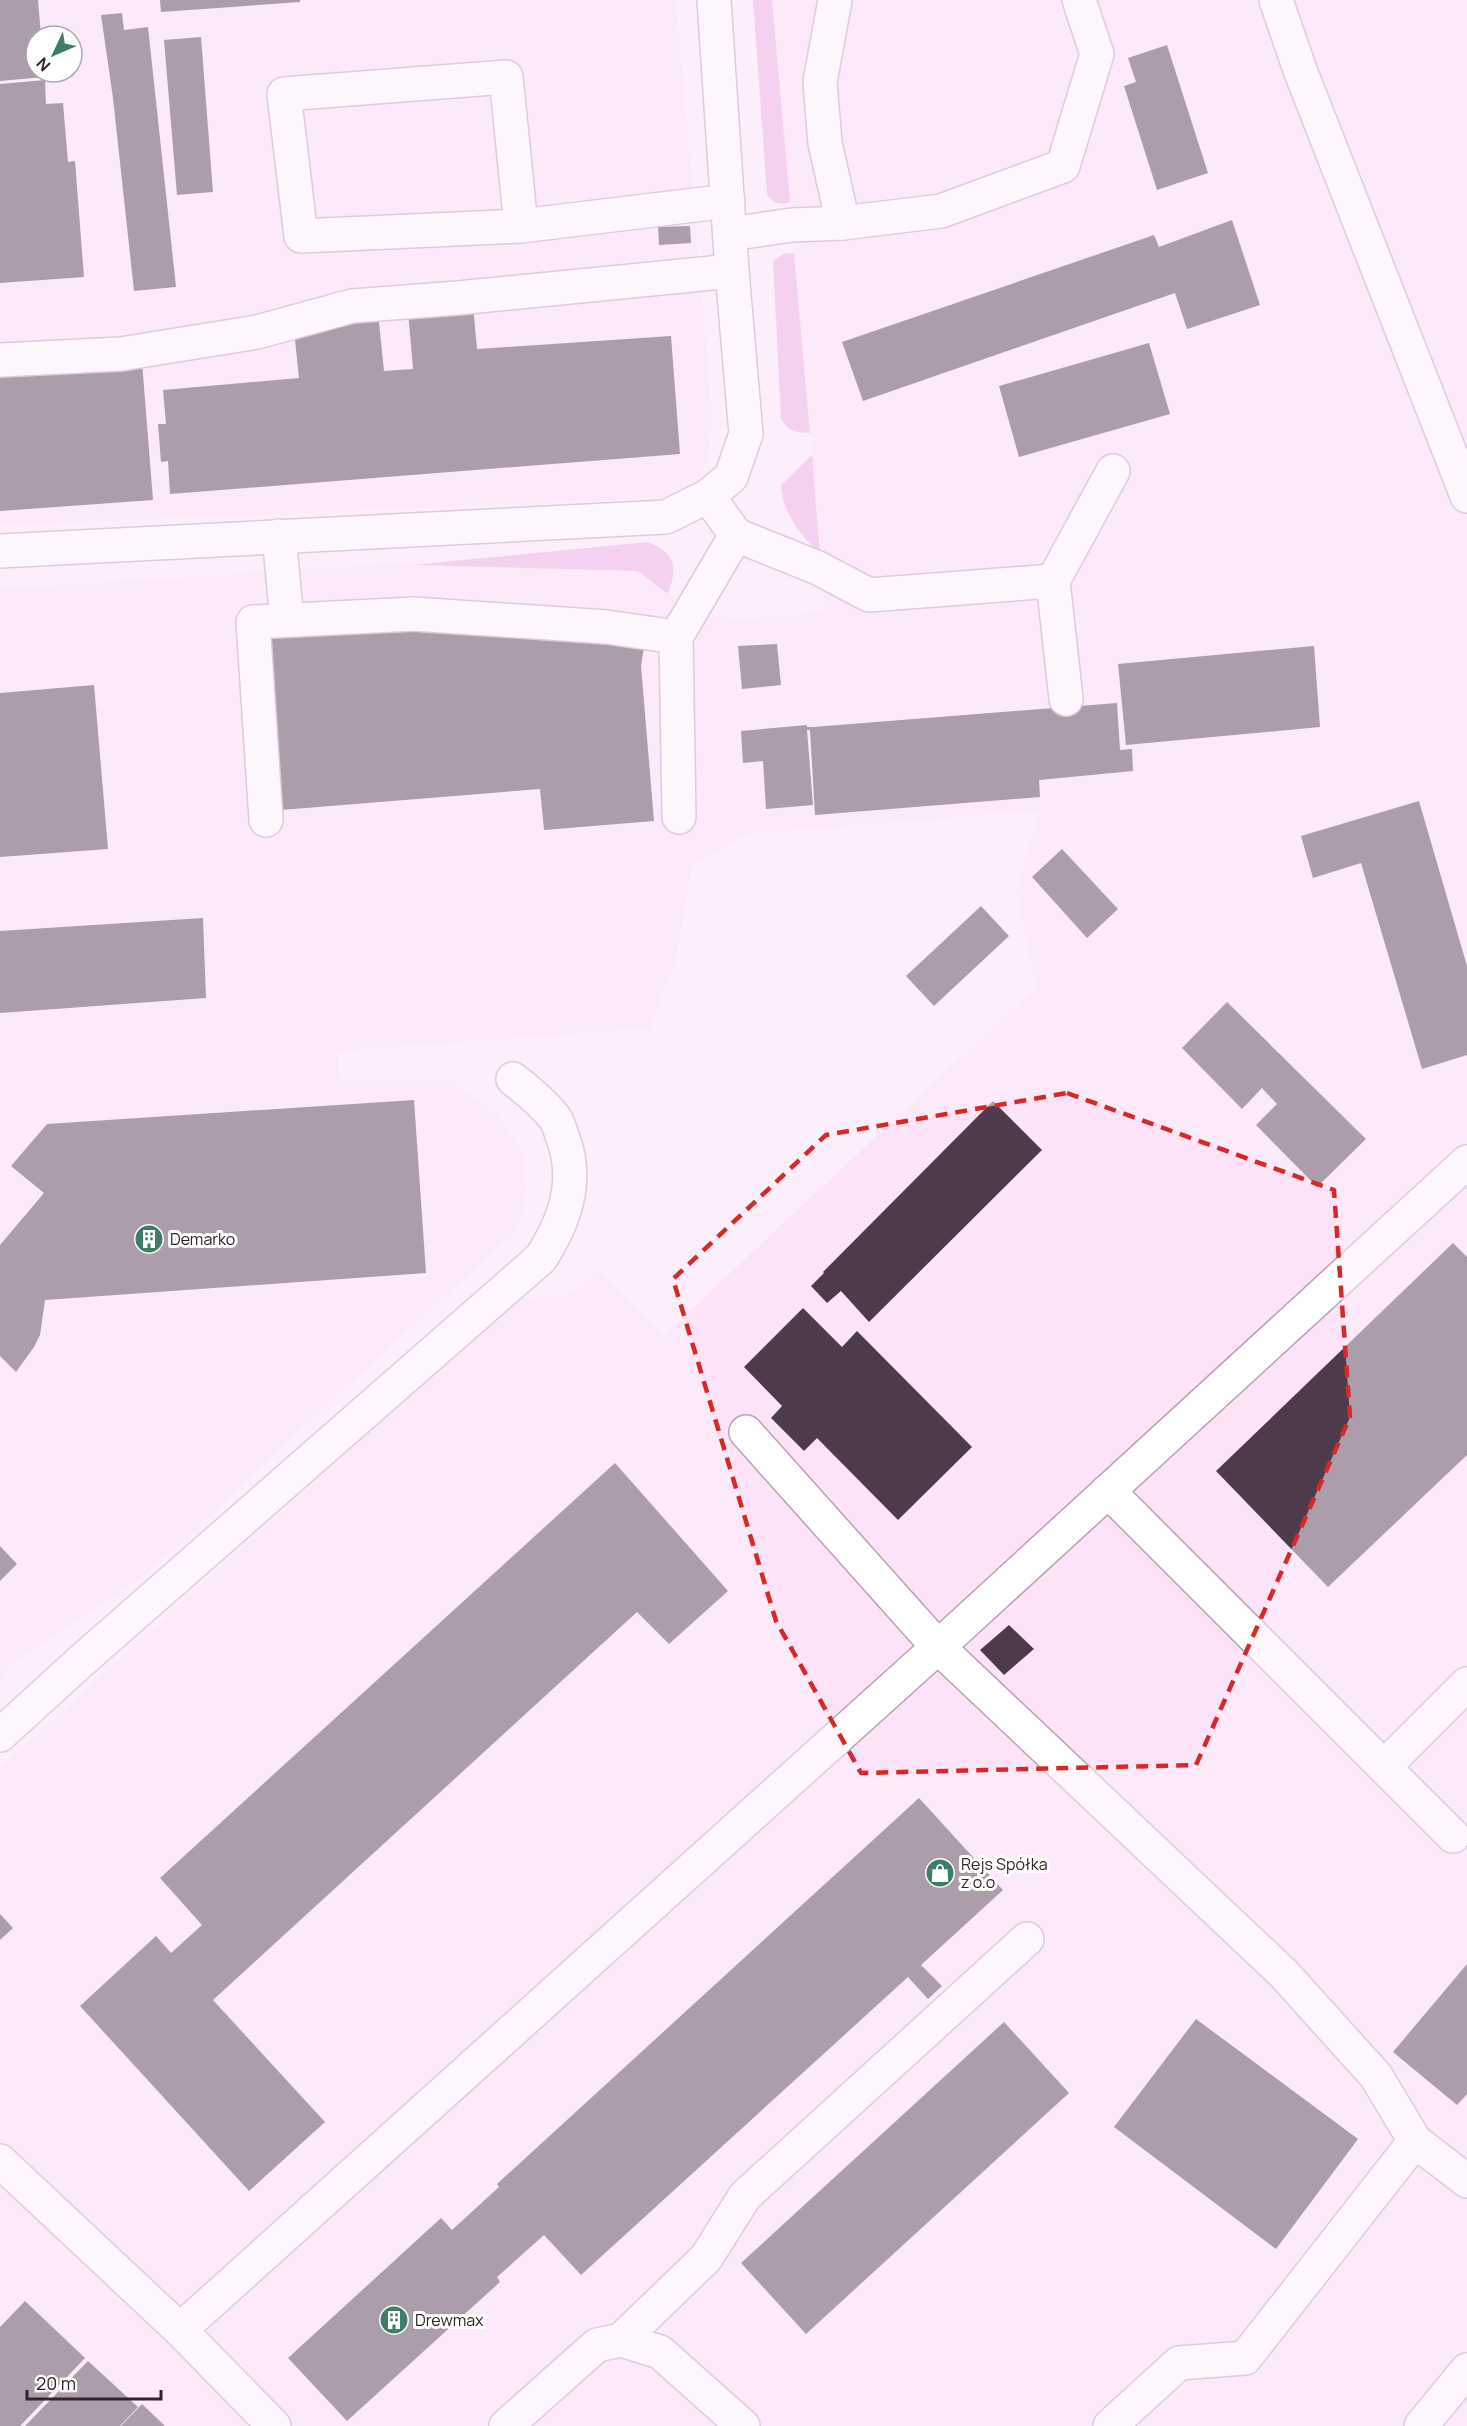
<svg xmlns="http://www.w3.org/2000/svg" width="1467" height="2426" font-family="Manrope,sans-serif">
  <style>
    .built { fill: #fce3f8; fill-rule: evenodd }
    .green { fill: #eeaee4 }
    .building { fill: #4d3a4a }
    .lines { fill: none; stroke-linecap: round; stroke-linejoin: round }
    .minor-casing { stroke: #b9a2b5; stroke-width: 36 }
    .minor { stroke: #fff; stroke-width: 33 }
    .marked { fill: none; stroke: #d62828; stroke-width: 4.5; stroke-dasharray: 12 8; stroke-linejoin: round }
    .labels { text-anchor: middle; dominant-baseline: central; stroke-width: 6; stroke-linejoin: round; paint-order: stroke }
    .poi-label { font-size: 16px; fill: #2e252d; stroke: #fff; text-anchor: start }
  </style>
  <rect width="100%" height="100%" fill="#fceefa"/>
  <g class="built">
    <path d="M0 0H676L712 416 709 454 700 477 686 491 662 498 0 525ZM36 36H72V72H36Z"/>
    <path d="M772 0H1467V2426H0V1768L516 1299 570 1295 599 1270 663 1336 1036 987 1016 892 1040 810 747 834 692 864 677 955 651 1028 337 1051 339 1080 449 1079 499 1117 524 1155 526 1190 518 1229 253 1473 197 1529 137 1581 11 1664 0 1686V589L397 564 638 571 668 594 733 620 826 612Z"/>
  </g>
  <g class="green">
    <path d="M753 0H772L790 202C779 206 773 203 767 194Z"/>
    <path d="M794 253 810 433C795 432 789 432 781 419L773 261 783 254Z"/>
    <path d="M812 455 820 554C801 536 782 512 781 485Z"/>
    <path d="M648 542C676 554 678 566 668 594L638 571 412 565Z"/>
  </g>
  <g class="building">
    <path d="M0 0H38L41 36H36V72H44V77L0 81Z"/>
    <path d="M160 0H300V2L161 12Z"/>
    <path d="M122 13 124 30 148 27 176 287 134 291 113 98 101 15Z"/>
    <path d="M201 37 213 192 177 195 164 40Z"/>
    <path d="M1167 45 1208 173 1157 190 1124 86 1136 82 1128 58Z"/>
    <path d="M45 80 46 104 63 103 68 162 75 161 84 277 0 283V84Z"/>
    <path d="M1232 220 1260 305 1187 329 1175 293 863 401 842 342 1154 235 1159 247Z"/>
    <path d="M690 226 691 243 659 245 658 227Z"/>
    <path d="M473 305 477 349 671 336 680 454 170 494 168 461 161 462 158 424H166L163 390 299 378 294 330 378 313 384 371 413 369 408 311Z"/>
    <path d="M1149 343 1170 414 1019 457 999 386Z"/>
    <path d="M142 362 153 500 0 511V374Z"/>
    <path d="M350 628 512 633 644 647 641 666 654 821 544 830 540 789 281 810 265 631Z"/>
    <path d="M777 644 781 685 742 689 738 646Z"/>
    <path d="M1314 646 1320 727 1126 745 1118 664Z"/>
    <path d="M94 685 108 849 0 857V693Z"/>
    <path d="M1117 703 1120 750 1132 749 1133 771 1039 780 1040 797 815 815 810 730H807L813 805 766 809 763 761 743 763 741 731 807 725V727H813Z"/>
    <path d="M1419 801 1467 966V1055L1422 1069 1361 863 1313 878 1301 836Z"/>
    <path d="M1062 849 1118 909 1087 938 1032 877Z"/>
    <path d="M981 906 1009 936 934 1006 906 976Z"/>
    <path d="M203 918 206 998 0 1013V931Z"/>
    <path d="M1227 1002 1366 1139 1317 1187 1256 1125 1277 1104 1262 1088 1242 1109 1182 1048Z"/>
    <path d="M414 1100 426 1273 45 1300 40 1335 34 1347 16 1372 0 1356V1245L44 1193 11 1166 47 1124Z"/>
    <path d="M993 1101 1042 1150 869 1322 841 1291 827 1303 811 1286 824 1273 823 1272Z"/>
    <path d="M1453 1243 1467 1257V1455L1328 1587 1216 1471Z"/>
    <path d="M803 1308 842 1347 857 1331 972 1447 898 1520 817 1438 804 1451 771 1418 782 1406 744 1367Z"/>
    <path d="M615 1463 728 1591 669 1644 637 1612 213 2000 325 2122 249 2191 80 2006 156 1936 171 1953 202 1925 160 1878Z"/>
    <path d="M0 1546 17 1564 0 1581Z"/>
    <path d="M1009 1625 1034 1649 1004 1675 980 1650Z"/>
    <path d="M919 1798 1003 1890 921 1965 942 1986 928 1999 908 1977 581 2275 544 2235 497 2277 500 2282 347 2421 288 2358 441 2218 452 2230 499 2187 497 2184Z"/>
    <path d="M0 1914 13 1928 0 1940Z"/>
    <path d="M1467 1964V2094L1457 2105 1393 2052Z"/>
    <path d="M1196 2019 1358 2139 1276 2249 1114 2127Z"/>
    <path d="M1004 2022 1069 2093 806 2334 741 2263Z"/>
    <path d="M25 2301 85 2358 20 2426H0V2327Z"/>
    <path d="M88 2361 138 2407 120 2426H25Z"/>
    <path d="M142 2404 165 2426H121Z"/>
  </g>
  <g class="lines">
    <g class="minor-casing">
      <g id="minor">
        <path d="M835 0 820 82 825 143 843 223"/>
        <path d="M1276 0 1300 70 1467 496"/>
        <path d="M521 226 506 77 284 94 301 236 521 226 728 201"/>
        <path d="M730 234 792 225 843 223 941 211 1063 166 1097 54 1079 0"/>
        <path d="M0 360 121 354 257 332 352 306 458 298 732 271"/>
        <path d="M708 496 736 535 818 568 869 595 1053 581"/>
        <path d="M279 536 287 620"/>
        <path d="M0 551 666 517 708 496 731 477 746 434 732 271 714 0"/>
        <path d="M676 637 679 817"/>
        <path d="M1066 699 1053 581 1113 471"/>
        <path d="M266 820 253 622 414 614 607 627 676 637 736 535"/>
        <path d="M746 1432 938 1647 1284 1974 1376 2076 1415 2141 1245 2358 1179 2363 1110 2426"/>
        <path d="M1108 1491 1453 1836"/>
        <path d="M0 1735 80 1662 541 1258C565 1220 579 1182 563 1138 560 1131 559 1123 554 1117 542 1102 527 1090 513 1079"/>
        <path d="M1384 1767 1467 1684"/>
        <path d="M1415 2141 1467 2181"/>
        <path d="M0 2161 180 2330 938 1647 1467 1162"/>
        <path d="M180 2330 274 2426"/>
        <path d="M621 2340 660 2352 743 2426"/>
        <path d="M506 2426 597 2345 621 2340 706 2258 745 2196 1027 1939"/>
        <path d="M1421 2426 1467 2370"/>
      </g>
    </g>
    <use href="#minor" class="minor"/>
  </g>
  <path d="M0 0H1467V2426H0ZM1067 1093 1334 1190 1350 1417 1196 1765 861 1773 776 1621 673 1279 826 1135Z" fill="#fceefa" fill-opacity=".55" fill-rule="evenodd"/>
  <path class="marked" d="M1067 1093 1334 1190 1350 1417 1196 1765 861 1773 776 1621 673 1279 826 1135Z"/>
  <defs>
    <g id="building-disc" transform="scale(1.5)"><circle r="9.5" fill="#3e7d69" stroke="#fff"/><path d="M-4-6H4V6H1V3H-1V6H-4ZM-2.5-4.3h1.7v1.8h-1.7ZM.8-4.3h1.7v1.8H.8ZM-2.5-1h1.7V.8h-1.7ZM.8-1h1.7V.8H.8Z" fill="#fff"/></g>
    <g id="shop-disc" transform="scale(1.5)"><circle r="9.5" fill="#3e7d69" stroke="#fff"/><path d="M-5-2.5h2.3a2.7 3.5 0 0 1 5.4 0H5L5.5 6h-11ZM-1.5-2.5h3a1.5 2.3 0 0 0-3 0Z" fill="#fff"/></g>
  </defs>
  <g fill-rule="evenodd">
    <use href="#building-disc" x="149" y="1239"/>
    <use href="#shop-disc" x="940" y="1873"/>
    <use href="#building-disc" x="394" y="2320"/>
  </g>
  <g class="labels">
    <g class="poi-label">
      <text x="170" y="1239">Demarko</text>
      <text x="961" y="1864">Rejs Spółka<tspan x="961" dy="18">z o.o</tspan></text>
      <text x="415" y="2320">Drewmax</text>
    </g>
  </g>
  <g transform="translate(54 54) rotate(226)"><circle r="28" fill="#ffffff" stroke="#aba8ab" stroke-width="1.5"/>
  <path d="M0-4.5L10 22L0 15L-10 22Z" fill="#3e7d69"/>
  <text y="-9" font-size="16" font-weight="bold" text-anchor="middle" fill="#2e252d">N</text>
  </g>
  <path d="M27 2390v9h134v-9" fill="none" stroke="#2e252d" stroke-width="3"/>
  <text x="36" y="2390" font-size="18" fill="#2e252d" stroke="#ffffff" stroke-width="4.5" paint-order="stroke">20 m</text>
</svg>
